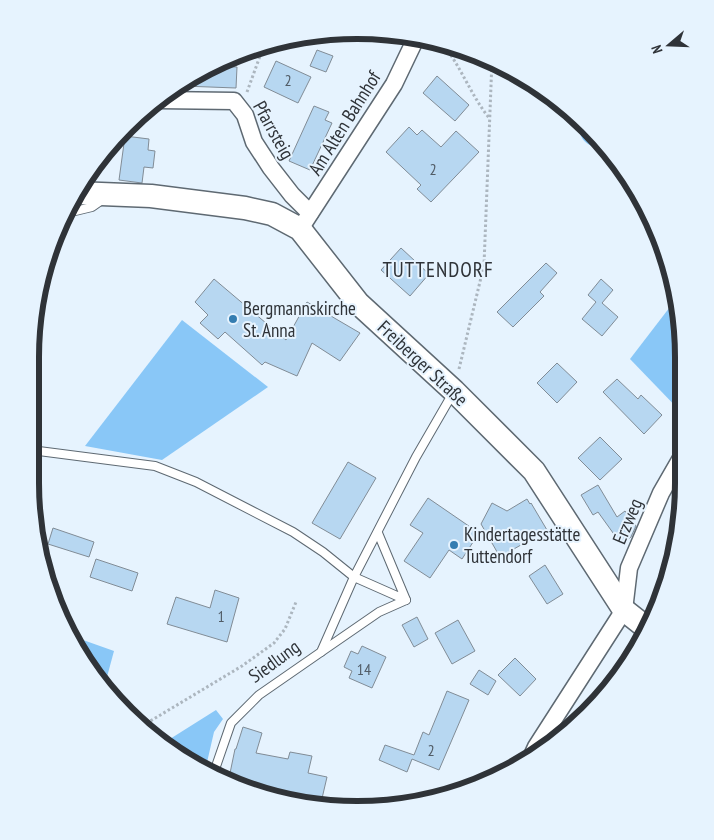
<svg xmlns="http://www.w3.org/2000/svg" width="714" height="840" font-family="'PT Sans Narrow',sans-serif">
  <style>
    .green { fill: #89c7f7 }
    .building { fill: #b7d7f1; stroke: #818c96 }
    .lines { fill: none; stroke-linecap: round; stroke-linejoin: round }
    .lane-casing { stroke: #5e6972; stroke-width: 10 }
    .street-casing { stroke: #5e6972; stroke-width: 19 }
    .secondary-casing { stroke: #5e6972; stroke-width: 25 }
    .path { stroke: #acb6bf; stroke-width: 3; stroke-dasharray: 2.5 2.5; stroke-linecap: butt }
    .lane { stroke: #fff; stroke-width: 8 }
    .street { stroke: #fff; stroke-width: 16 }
    .secondary { stroke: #fff; stroke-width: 22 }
    .poi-dot { fill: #347db1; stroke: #e6f3fe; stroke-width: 2 }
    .labels { text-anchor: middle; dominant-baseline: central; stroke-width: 4; stroke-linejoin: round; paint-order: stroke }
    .number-label { font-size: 16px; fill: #515c66 }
    .street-label { font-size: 19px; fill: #2f3338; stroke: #e6f3fe }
    .poi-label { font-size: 19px; fill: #2f3338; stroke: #e6f3fe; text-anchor: start }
    .quarter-label { font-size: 21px; letter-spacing: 1px; fill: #2f3338; stroke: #e6f3fe }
    .rim { fill: none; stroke: #2f3338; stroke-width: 6 }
  </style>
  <rect width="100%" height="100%" fill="#e6f3fe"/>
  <g class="green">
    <path d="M581 120 588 126 620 164C614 160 608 155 602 152 588 143 582 145 578 126Z"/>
    <path d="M673 303 684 357V415L630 359Z"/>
    <path d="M182 320 268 387 162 460 85 446Z"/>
    <path d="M69 635 114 651 104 688Z"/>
    <path d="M216 710 223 719 214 732 205 771 175 755 162 744Z"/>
  </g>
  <g class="building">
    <path d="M317 50 333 56 326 72 310 66Z"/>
    <path d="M276 61 311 77 298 103 264 87Z"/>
    <path d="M214 66 237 67 236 88 183 86Z"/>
    <path d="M437 76 469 105 455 121 423 93Z"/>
    <path d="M314 106 329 112 325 120 332 123 310 170 289 161Z"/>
    <path d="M409 127 417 135 422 130 441 147 456 131 479 152 431 202 417 189 421 185 386 152Z"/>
    <path d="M125 136 149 139 148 150 155 151 153 168 144 167 142 183 119 180Z"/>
    <path d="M401 248 429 274 410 296 381 270Z"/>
    <path d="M546 263 557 273 540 292 544 296 513 327 497 312Z"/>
    <path d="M214 279 286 340 307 302 360 333 340 361 312 343 297 376 265 362 262 365 225 332 218 339 200 323 208 315 195 302Z"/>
    <path d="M601 279 613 290 602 303 618 317 602 336 582 319 596 302 588 295Z"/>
    <path d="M557 363 577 382 557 403 537 383Z"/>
    <path d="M617 379 638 399 641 395 662 415 644 434 603 392Z"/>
    <path d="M600 437 622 459 600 480 578 458Z"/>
    <path d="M348 462 376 478 340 539 312 523Z"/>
    <path d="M598 485 617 517 625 511 636 526 631 537 621 544 598 512 593 515 581 495Z"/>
    <path d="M428 498 479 533 462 559 449 550 430 578 404 561 423 533 410 525Z"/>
    <path d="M527 499 530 504 531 503 547 530 500 557 481 524 492 503 507 511Z"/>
    <path d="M53 528 94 542 89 557 48 544Z"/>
    <path d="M96 559 138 573 132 591 90 577Z"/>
    <path d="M545 565 563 594 547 604 529 576Z"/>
    <path d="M215 590 239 598 227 642 167 624 176 597 210 608Z"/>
    <path d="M417 617 428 639 414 647 402 625Z"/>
    <path d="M458 620 475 651 452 664 435 633Z"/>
    <path d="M362 646 386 657 372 688 349 678 352 671 344 667 351 651 358 654Z"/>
    <path d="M515 658 536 679 520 696 498 675Z"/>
    <path d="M479 670 496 681 488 695 470 684Z"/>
    <path d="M447 691 469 700 439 770 412 759 407 772 379 760 385 745 414 755 423 732 429 735Z"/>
    <path d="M243 727 262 733 256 753 288 759 290 752 312 756 308 773 327 777 320 807H315L228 783 235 749H236Z"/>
  </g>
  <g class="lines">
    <g class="lane-casing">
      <g id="lane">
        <path d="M63 214 92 207 102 200"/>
        <path d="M31 450 155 466 196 482 293 532 323 552 354 577 406 600 378 533"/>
        <path d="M321 652 379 612 406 600"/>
        <path d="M213 775 231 723 259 695 321 652 354 577 416 457 453 393"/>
      </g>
    </g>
    <g class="street-casing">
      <g id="street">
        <path d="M159 100 234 101 245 115 254 142 271 168 292 195 310 213"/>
        <path d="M300 229 394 84 417 36"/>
        <path d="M530 760 536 747 624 610 629 568 661 493 684 453"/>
      </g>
    </g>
    <g class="secondary-casing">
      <path id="secondary" d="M76 193 151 196 245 208 272 214 300 229 358 303 454 391 534 471 624 610 648 629"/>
    </g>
    <g class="path">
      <path d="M442 43C461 66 471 96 490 119"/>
      <path d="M247 92 264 45"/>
      <path d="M459 369 484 265 492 60"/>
      <path d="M142 726 242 666 274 643 285 629 296 602"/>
    </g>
    <use href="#lane" class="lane"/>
    <use href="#street" class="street"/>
    <use href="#secondary" class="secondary"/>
  </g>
  <g class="poi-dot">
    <circle cx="233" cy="319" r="5"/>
    <circle cx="454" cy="545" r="5"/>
  </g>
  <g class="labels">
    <g class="number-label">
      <text x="288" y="80">2</text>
      <text x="433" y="169">2</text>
      <text x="221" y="616">1</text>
      <text x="364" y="669">14</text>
      <text x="431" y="750">2</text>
    </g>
    <g class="street-label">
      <text transform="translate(344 123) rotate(-58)">Am Alten Bahnhof</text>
      <text transform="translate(274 130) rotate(61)">Pfarrsteig</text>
      <text transform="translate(423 363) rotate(43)">Freiberger Straße</text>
      <text transform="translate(627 521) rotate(-67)">Erzweg</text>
      <text transform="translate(274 661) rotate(-36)">Siedlung</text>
    </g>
    <g class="poi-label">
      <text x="243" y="308">Bergmannskirche<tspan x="243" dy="22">St. Anna</tspan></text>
      <text x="464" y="534">Kindertagesstätte<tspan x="464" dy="22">Tuttendorf</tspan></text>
    </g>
    <g class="quarter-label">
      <text x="438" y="269">TUTTENDORF</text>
    </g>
  </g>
  <path d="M0 0H714V840H0ZM357 39H357A318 318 0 0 1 675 357V483A318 318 0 0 1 357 801H357A318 318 0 0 1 39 483V357A318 318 0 0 1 357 39Z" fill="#e6f3fe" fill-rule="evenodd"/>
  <path class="rim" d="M357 39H357A318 318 0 0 1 675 357V483A318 318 0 0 1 357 801H357A318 318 0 0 1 39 483V357A318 318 0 0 1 357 39Z"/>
  <g transform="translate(669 45) rotate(251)" stroke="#e6f3fe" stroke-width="4" paint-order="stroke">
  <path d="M0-4L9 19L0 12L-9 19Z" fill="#2f3338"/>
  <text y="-8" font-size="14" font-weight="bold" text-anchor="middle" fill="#2f3338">N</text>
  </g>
</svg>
